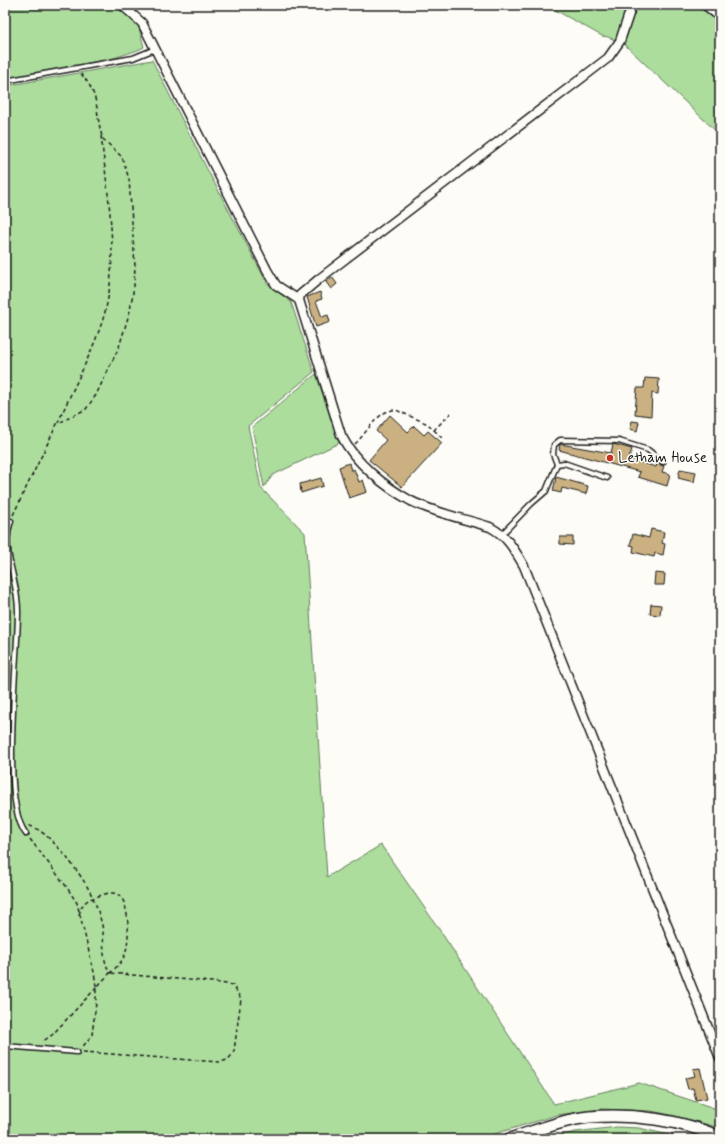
<svg xmlns="http://www.w3.org/2000/svg" width="725" height="1144" font-family="Mynerve,sans-serif">
  <style>
    .green { fill: #acdd9d; stroke: #647c5c }
    .building { fill: #cbb181; stroke: #1c1c1c }
    .lines { fill: none; stroke-linecap: round; stroke-linejoin: round }
    .lane-casing { stroke: #1c1c1c; stroke-width: 7 }
    .street-casing { stroke: #1c1c1c; stroke-width: 11 }
    .secondary-casing { stroke: #1c1c1c; stroke-width: 14 }
    .path { stroke: #1c1c1c; stroke-width: 1.5; stroke-dasharray: 4 3; stroke-linecap: butt }
    .lane { stroke: #fdfcf7; stroke-width: 4 }
    .street { stroke: #fdfcf7; stroke-width: 8 }
    .secondary { stroke: #fdfcf7; stroke-width: 11 }
    .poi-dot { fill: #c8321e; stroke: #fdfcf7; stroke-width: 1.5 }
    .labels { text-anchor: middle; dominant-baseline: central; stroke-width: 3; stroke-linejoin: round; paint-order: stroke }
    .poi-label { font-size: 15px; fill: #1c1c1c; stroke: #fdfcf7; text-anchor: start }
  </style>
  <rect width="100%" height="100%" fill="#fdfcf7"/>
  <filter id="ink" filterUnits="userSpaceOnUse"><feTurbulence type="fractalNoise" baseFrequency=".025" numOctaves="2"/><feDisplacementMap in="SourceGraphic" scale="8" xChannelSelector="R" yChannelSelector="G"/><feConvolveMatrix kernelMatrix="1 2 1 2 8 2 1 2 1" color-interpolation-filters="sRGB"/></filter>
  <g filter="url(#ink)">
    <g class="green">
      <path d="M5 5H121L138 24 144 47 138 50 114 58 5 79Z"/>
      <path d="M546 5H701L720 19V135L624 44 608 37 602 36Z"/>
      <path d="M152 60 207 169 267 283 291 302 314 372 248 426 261 488 305 533 327 877 381 845 437 926 554 1104 639 1083 720 1110V1128L676 1116 651 1111 601 1109 557 1115 478 1139H5V86Z"/>
      <path d="M316 374 339 443 273 475 264 487 252 427Z"/>
      <path d="M617 1127 639 1128 669 1135 665 1139H547L575 1132Z"/>
    </g>
    <g class="building">
      <path d="M332 277 337 284 331 289 326 282Z"/>
      <path d="M320 292 322 299 316 301 322 317 328 315 330 322 316 327 307 297Z"/>
      <path d="M645 378 659 379 658 394 652 393 651 416 635 414 637 388H644Z"/>
      <path d="M390 415 408 432 414 426 424 435 428 431 442 443 402 487 369 460 386 440 376 431Z"/>
      <path d="M632 421 639 422 637 431 630 429Z"/>
      <path d="M560 444 611 453 613 444 632 449 629 459 656 467 657 464 664 466 662 472 670 474 667 486 638 477 640 472 559 450Z"/>
      <path d="M349 463 351 471 354 469 359 482 363 480 367 492 349 498 339 467Z"/>
      <path d="M680 469 696 472 694 482 678 478Z"/>
      <path d="M556 477 588 486 586 494 562 488 561 493 553 491Z"/>
      <path d="M321 478 323 486 301 493 300 484Z"/>
      <path d="M651 529 664 532 662 543 665 544 663 555 655 553 654 557 633 552 634 546 630 545 633 534 649 538Z"/>
      <path d="M560 537H573V545L560 544Z"/>
      <path d="M655 573 665 574 664 585H654Z"/>
      <path d="M651 604 661 605 660 615 650 614Z"/>
      <path d="M700 1068 707 1098 696 1100 693 1088 688 1089 685 1078 695 1076 693 1069Z"/>
    </g>
    <g class="lines">
      <g class="lane-casing">
        <g id="lane">
          <path d="M5 81 133 58 155 49"/>
          <path d="M557 464 564 463 607 478"/>
          <path d="M11 521C0 552 19 580 18 613 18 660 0 801 26 834"/>
          <path d="M502 534 531 504 546 491 557 464 553 454 554 445 560 440 619 441 648 450 663 462"/>
          <path d="M5 1046 77 1052"/>
        </g>
      </g>
      <g class="street-casing">
        <g id="street">
          <path d="M122 5 142 23 267 270 276 285 299 300 341 435C355 463 384 486 411 501 435 513 465 519 490 527 507 536 514 549 524 566L720 1058"/>
          <path d="M705 5 720 17"/>
          <path d="M299 300 300 295 319 279 608 58 620 41 632 5"/>
        </g>
      </g>
      <g class="secondary-casing">
        <path id="secondary" d="M510 1139C535 1131 562 1120 589 1117 632 1113 680 1120 720 1137"/>
      </g>
      <g class="path">
        <path d="M58 423C73 387 97 345 106 308 119 251 107 192 101 135"/>
        <path d="M434 430 443 439"/>
        <path d="M355 444C367 433 378 409 396 410L428 424 434 430 451 413"/>
        <path d="M13 515 57 424 86 409 96 395 119 347 130 311 134 286 135 266 129 179 122 157 103 139C94 113 102 97 81 74"/>
        <path d="M29 826C47 828 81 874 89 890 95 901 99 913 102 925 105 941 101 959 110 973L52 1035 42 1042"/>
        <path d="M30 839 66 886 77 903 94 972 96 986V1003L92 1035 81 1049"/>
        <path d="M79 915C82 904 85 900 96 897 102 895 110 891 117 894 130 899 130 942 125 954 122 962 117 967 110 973"/>
        <path d="M83 1052 218 1062C227 1061 230 1059 234 1051L241 999 233 985 212 982 110 973"/>
        <path d="M666 1139 673 1133"/>
      </g>
      <use href="#lane" class="lane"/>
      <use href="#street" class="street"/>
      <use href="#secondary" class="secondary"/>
    </g>
  </g>
  <circle class="poi-dot" cx="610" cy="458" r="4"/>
  <g class="labels">
    <g class="poi-label">
      <text x="618" y="458">Letham House</text>
    </g>
  </g>
  <rect width="725" height="1144" fill="none" stroke="#fdfcf7" stroke-width="20"/>
  <rect x="10" y="10" width="705" height="1124" fill="none" stroke="#1c1c1c" stroke-width="1.5" filter="url(#ink)"/>
</svg>
